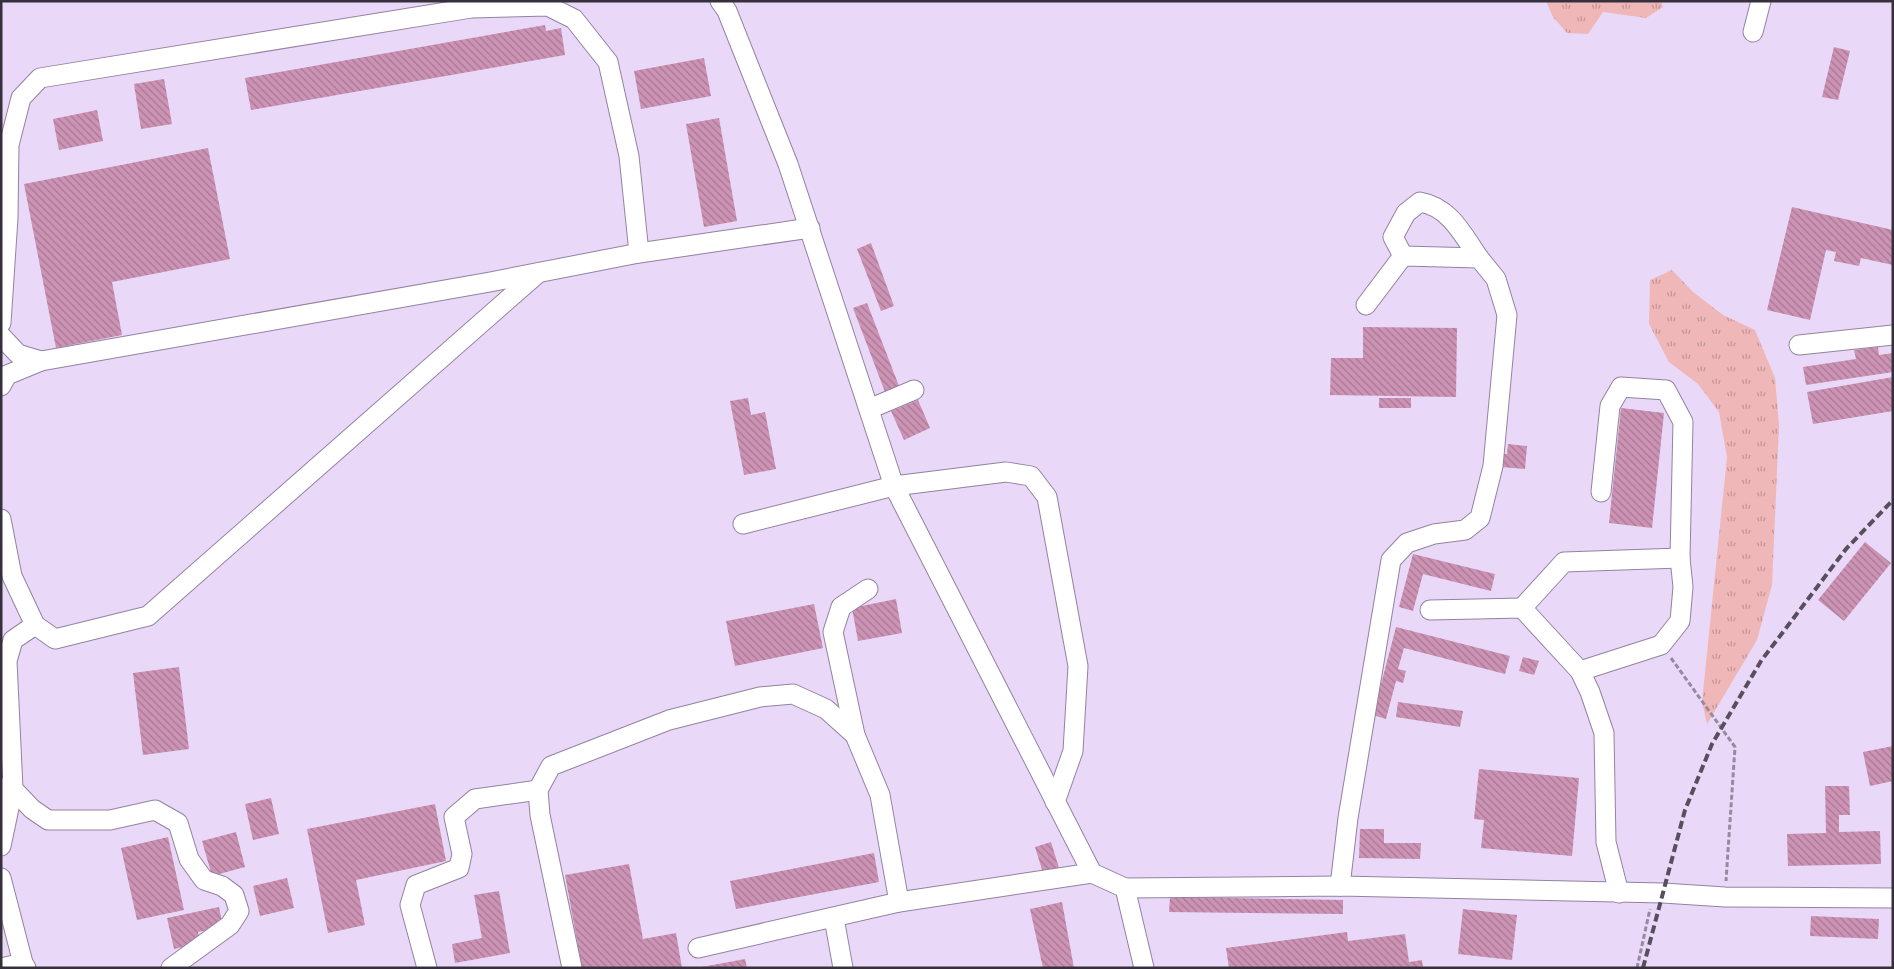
<svg xmlns="http://www.w3.org/2000/svg" width="1894" height="969" font-family="'Sofia Sans Condensed',sans-serif">
  <style>
    .grass { fill: url(#grass-tufts) }
    .building { fill: url(#building-back-hatch) }
    .lines { fill: none; stroke-linecap: round; stroke-linejoin: round }
    .minor-casing { stroke: #9283a0; stroke-width: 21 }
    .path { stroke: #968aa0; stroke-width: 3; stroke-dasharray: 5 2.5; stroke-linecap: butt }
    .minor { stroke: #fff; stroke-width: 19 }
    .rail { stroke: #574f5e; stroke-width: 4; stroke-dasharray: 8 4; stroke-linecap: butt }
  </style>
  <defs>
    <pattern id="grass-tufts" width="24" height="20" patternUnits="userSpaceOnUse" patternTransform="scale(1.25)"><rect width="24" height="20" fill="#efb7b7"/><path d="M3 7l-1-3M5 7V3M7 7l1-3M15 17l-1-3M17 17v-4M19 17l1-3" fill="none" stroke="#c29596"/></pattern>
    <pattern id="building-back-hatch" width="6" height="6" patternUnits="userSpaceOnUse" patternTransform="scale(1.25)"><rect width="6" height="6" fill="#cd93b4"/><path d="M-1 5l2 2M0 0l6 6M5-1l2 2" fill="none" stroke="#a77894"/></pattern>
  </defs>
  <rect width="100%" height="100%" fill="#e9d8f8"/>
  <g class="grass">
    <path d="M1546 1H1661L1663 7 1646 18 1603 12 1588 34 1567 33 1553 17Z"/>
    <path d="M1672 270 1693 292 1723 315 1755 330 1775 378 1779 425 1772 585 1757 640 1707 724 1702 702 1727 457 1719 412 1698 384 1669 362 1649 324 1650 280Z"/>
  </g>
  <g class="building">
    <path d="M545 25 546 31 561 28 565 55 251 110 245 78Z"/>
    <path d="M1834 47 1850 51 1838 100 1822 97Z"/>
    <path d="M704 58 711 96 641 109 634 71Z"/>
    <path d="M164 79 172 124 141 129 134 84Z"/>
    <path d="M97 110 103 141 59 150 53 119Z"/>
    <path d="M719 118 737 221 704 227 686 124Z"/>
    <path d="M208 148 230 259 112 282 122 335 56 348 24 184Z"/>
    <path d="M1792 207 1893 230V265L1861 258 1859 266 1834 261 1836 252 1826 250 1810 320 1767 310Z"/>
    <path d="M871 243 894 306 881 311 857 249Z"/>
    <path d="M867 303 899 386 885 392 853 308Z"/>
    <path d="M1363 327 1457 328 1456 397 1330 395 1331 358H1363Z"/>
    <path d="M1878 347 1879 355 1893 353V372L1806 385 1803 367 1856 359 1854 350Z"/>
    <path d="M1893 377V411L1813 424 1807 392Z"/>
    <path d="M748 398 751 415 765 412 776 469 744 475 730 401Z"/>
    <rect x="1379" y="398" width="32" height="10"/>
    <path d="M918 400 930 428 904 440 891 411Z"/>
    <path d="M1621 408 1664 413 1652 528 1609 523Z"/>
    <path d="M1508 444 1527 446 1525 469 1501 467 1502 454H1507Z"/>
    <path d="M1865 542 1891 563 1844 621 1818 600Z"/>
    <path d="M1413 554 1495 574 1491 591 1423 574 1413 611 1399 607Z"/>
    <path d="M896 599 902 633 858 641 852 608Z"/>
    <path d="M814 604 823 648 735 666 726 621Z"/>
    <path d="M1396 627 1510 656 1505 674 1404 648 1398 669 1406 671 1403 683 1396 681 1386 719 1373 715Z"/>
    <path d="M1523 657 1539 661 1534 675 1519 671Z"/>
    <path d="M179 667 189 749 143 755 133 673Z"/>
    <path d="M1398 702 1463 711 1460 727 1396 717Z"/>
    <path d="M1893 746V781L1870 786 1863 752Z"/>
    <path d="M1479 769 1579 778 1572 856 1481 848 1484 820 1474 819Z"/>
    <path d="M1825 786H1849L1850 815H1839V832L1880 831 1881 864 1788 866 1787 834 1826 833Z"/>
    <path d="M271 798 279 834 253 840 245 804Z"/>
    <path d="M435 804 446 861 356 880 365 925 328 933 307 829Z"/>
    <path d="M1360 829H1384V843H1421L1420 859 1359 858Z"/>
    <path d="M236 832 245 867 212 876 202 841Z"/>
    <path d="M168 837 184 910 137 920 121 848Z"/>
    <path d="M1051 842 1059 868 1043 873 1035 847Z"/>
    <path d="M874 853 879 882 736 909 730 881Z"/>
    <path d="M629 864 643 939 676 933 682 968H582L565 875Z"/>
    <path d="M287 878 294 908 260 916 253 886Z"/>
    <path d="M499 891 510 953 455 963 452 944 482 938 474 895Z"/>
    <path d="M1170 897 1343 900V914L1169 912Z"/>
    <path d="M1062 902 1074 968H1043L1030 909Z"/>
    <path d="M219 907 223 927 198 932 200 943 174 949 167 918Z"/>
    <path d="M1463 909 1517 915 1512 960 1458 954Z"/>
    <path d="M1811 916 1879 919 1878 939 1810 936Z"/>
    <path d="M1347 932 1348 941 1405 934 1409 962 1422 960 1423 968H1229L1226 948Z"/>
    <path d="M745 959 747 968H703L702 967Z"/>
  </g>
  <g class="lines">
    <g class="minor-casing">
      <g id="minor">
        <path d="M720 1 727 11 788 164 894 486 1092 873 1125 888 1340 886 1663 893 1725 897 1893 898"/>
        <path d="M1753 32 1761 1"/>
        <path d="M1403 256 1393 237 1406 213 1420 202C1450 207 1463 235 1479 258"/>
        <path d="M1 323 8 218 9 145 21 98 40 78 471 8 548 6 574 19 608 62 629 156 639 253"/>
        <path d="M1 336 18 354 41 361 490 282 639 253 810 228"/>
        <path d="M1799 345 1893 335"/>
        <path d="M1 386 7 375 41 361"/>
        <path d="M869 409 914 390"/>
        <path d="M1 519 12 576 35 625 55 639 148 616 538 273"/>
        <path d="M743 524 894 486 1006 472 1031 476 1047 497 1078 666 1073 751 1055 802"/>
        <path d="M868 589 841 607 833 632 855 735 880 795 899 902"/>
        <path d="M1522 608 1564 562 1680 558"/>
        <path d="M1430 610 1522 608 1580 671 1590 692 1604 733 1606 842 1619 893"/>
        <path d="M1580 671 1661 645 1680 621 1683 587 1680 558 1683 422 1666 390 1621 387 1610 406 1601 492"/>
        <path d="M1 788 13 789 32 809 48 820H110L155 810 178 823 189 859 204 880 222 886 234 895 239 911 230 925 171 968"/>
        <path d="M1 846 13 789 7 661 13 640 35 625"/>
        <path d="M1 878 23 963 26 968"/>
        <path d="M1340 886 1348 818 1391 560 1407 543 1434 534 1465 530 1480 518 1493 466 1507 315 1496 279 1479 258 1403 256 1366 305"/>
        <path d="M1125 888 1144 968"/>
        <path d="M834 918 843 968"/>
        <path d="M698 948 899 902 1092 873"/>
        <path d="M1 968 23 963"/>
        <path d="M427 968 410 905 416 885 459 868 462 854 454 817 475 799 538 790"/>
        <path d="M572 968 540 815 538 790 551 766 669 720 760 697 793 694 826 709 855 735"/>
      </g>
    </g>
    <g class="path">
      <path d="M1671 658 1735 747 1726 881"/>
      <path d="M1637 968 1650 909"/>
    </g>
    <use href="#minor" class="minor"/>
    <path class="rail" d="M1643 968 1685 810 1712 744 1761 661 1846 549 1893 500"/>
  </g>
  <rect width="1894" height="969" fill="none" stroke="#36303c" stroke-width="5"/>
</svg>
